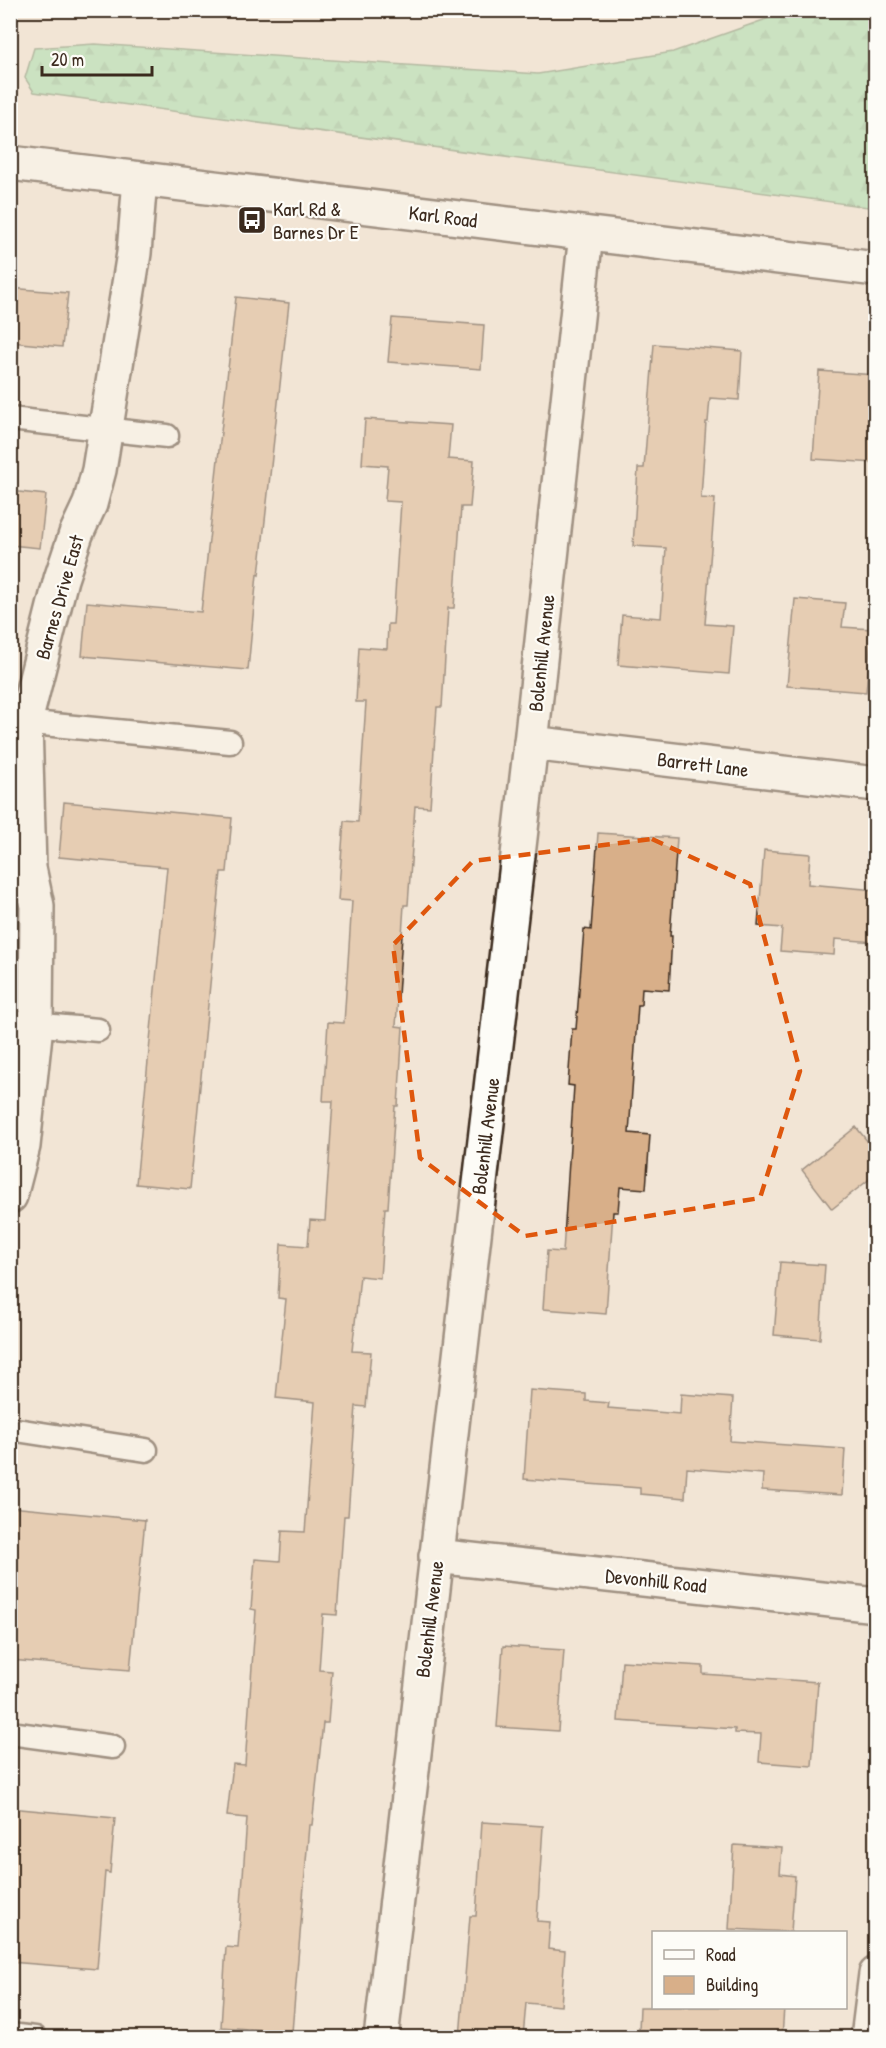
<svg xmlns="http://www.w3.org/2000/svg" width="886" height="2048" font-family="'Patrick Hand',sans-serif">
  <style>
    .forest { fill: url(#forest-firs); stroke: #6b8463; stroke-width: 1.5 }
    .building { fill: #d8af89; stroke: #3b2a1e; stroke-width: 1.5 }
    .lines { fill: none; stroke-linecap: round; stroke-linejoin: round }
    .service-casing { stroke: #3b2a1e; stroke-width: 27 }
    .minor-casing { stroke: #3b2a1e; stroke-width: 38 }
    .tertiary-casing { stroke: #3b2a1e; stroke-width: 38 }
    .service { stroke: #fdfcf7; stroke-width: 22 }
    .minor { stroke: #fdfcf7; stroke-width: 33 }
    .tertiary { stroke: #fdfcf7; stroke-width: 33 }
    .marked { fill: none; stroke: #df570d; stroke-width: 4.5; stroke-dasharray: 12 8; stroke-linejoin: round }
    .labels { text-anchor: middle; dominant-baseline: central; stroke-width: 4.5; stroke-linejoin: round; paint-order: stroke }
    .poi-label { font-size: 20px; fill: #3b2a1e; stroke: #fdfcf7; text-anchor: start }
    .street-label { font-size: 20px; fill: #3b2a1e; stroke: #fdfcf7 }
  </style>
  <defs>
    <pattern id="forest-firs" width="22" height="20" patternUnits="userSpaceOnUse" patternTransform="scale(1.5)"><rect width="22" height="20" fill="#9bdda8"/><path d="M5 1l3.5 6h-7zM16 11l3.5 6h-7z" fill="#86be90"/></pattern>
  </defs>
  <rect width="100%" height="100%" fill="#f2e5d6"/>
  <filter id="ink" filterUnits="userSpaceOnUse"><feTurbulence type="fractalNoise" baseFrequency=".0167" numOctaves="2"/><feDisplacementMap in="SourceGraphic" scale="12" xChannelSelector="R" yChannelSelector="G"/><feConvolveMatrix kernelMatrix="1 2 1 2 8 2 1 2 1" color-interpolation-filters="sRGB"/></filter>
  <g filter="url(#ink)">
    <path class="forest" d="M789 11H875V208L34 92 25 78 34 48 95 44 538 74 673 52Z"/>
    <g class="building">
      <path d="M10 288 68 293 62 347 10 342Z"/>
      <path d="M236 297 289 303 259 575 257 574 248 670 82 656 87 602 201 612Z"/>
      <path d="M392 318 484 325 481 369 388 362Z"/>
      <path d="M654 344 742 351 739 400 710 398 708 422H706L701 498 715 499 705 624 733 626 729 674 618 665 622 615 661 618 666 548 633 546 638 468H644Z"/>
      <path d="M819 371 876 375V463L813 459Z"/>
      <path d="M365 419 451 425 448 459 474 461 470 507H461L454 608H448L442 707H437L430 807 415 806 408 905H404L396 1026 403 1027 398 1106H395L388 1208H385L380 1278 360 1276 352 1351 371 1352 366 1407 356 1406 348 1516H344L337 1615 323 1614 319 1670 332 1671 328 1723H323L312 1825H309L292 2032 221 2027 226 1947 238 1948 247 1818 227 1816 233 1764 245 1765 256 1610 251 1609 255 1559 280 1561 282 1531 305 1532 315 1402 276 1398 286 1299 278 1298 281 1244 308 1246 310 1220 325 1221 333 1101H323L328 1022 344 1023 352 901 338 900 344 821 358 822 366 702H356L359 647 387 649 388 624H393L401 502 385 501 388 466 362 464Z"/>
      <path d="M10 491 46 495 40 548 10 545Z"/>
      <path d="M795 599 845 603 842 627 872 629 866 692 787 686Z"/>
      <path d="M64 802 232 818 227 872H221L190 1189 136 1184 167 867 59 857Z"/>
      <path d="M598 833 677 838 670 936H672L669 990 642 988 641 1005H638L629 1133 650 1135 646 1189 620 1187 618 1212H613L606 1314 543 1309 547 1251 563 1252 574 1086 568 1085 572 1029H576L584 929 591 930Z"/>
      <path d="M764 850 810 854 808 884 876 890V942L835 939 834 955 780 951 782 928 758 926Z"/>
      <path d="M856 1127 876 1152V1174L832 1209 802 1170Z"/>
      <path d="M780 1262 825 1265 820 1339 774 1335Z"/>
      <path d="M530 1390 586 1394V1401L609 1403 608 1408 680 1414 681 1394 733 1398 730 1441 845 1449 842 1495 762 1490 763 1474 687 1468 685 1498 640 1494V1488L524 1479Z"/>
      <path d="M10 1507 145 1520 130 1670 10 1660Z"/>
      <path d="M503 1646 564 1650 558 1731 497 1727Z"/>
      <path d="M622 1661 703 1666V1674L818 1682 812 1766 759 1762 761 1734 735 1733V1729L618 1721Z"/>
      <path d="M10 1808 115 1818 110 1873 105 1872 97 1969 10 1962Z"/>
      <path d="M482 1822 543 1826 537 1921 550 1922 548 1949 565 1951 561 2006 526 2003 523 2037H460L470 1916H476Z"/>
      <path d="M734 1845 782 1848 780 1874 795 1876 791 1932 729 1929Z"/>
      <path d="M640 2007H784L782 2037H743L639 2030Z"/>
    </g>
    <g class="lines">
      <g class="service-casing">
        <g id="service">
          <path d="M10 419 167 436"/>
          <path d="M12 721 230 742"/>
          <path d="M10 1022 98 1030"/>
          <path d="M10 1429 146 1450"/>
          <path d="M10 1733 113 1747"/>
          <path d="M10 2035 35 2038"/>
        </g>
      </g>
      <g class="minor-casing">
        <g id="minor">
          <path d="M531 743 876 784"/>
          <path d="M10 1196 23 1146 36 1025 37 906 29 868 25 722 61 579 76 534 90 504 99 470 134 253 140 179"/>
          <path d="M436 1556 876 1605"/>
          <path d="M381 2038 531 743 586 234"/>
          <path d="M868 2038 876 1974"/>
        </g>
      </g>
      <g class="tertiary-casing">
        <path id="tertiary" d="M10 163 876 269"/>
      </g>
      <use href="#service" class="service"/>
      <use href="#minor" class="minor"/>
      <use href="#tertiary" class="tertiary"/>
    </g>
  </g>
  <path d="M0 0H886V2048H0ZM652 839 750 884 800 1071 760 1198 525 1236 420 1158 393 945 473 861Z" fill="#f2e5d6" fill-opacity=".55" fill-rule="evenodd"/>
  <path class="marked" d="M652 839 750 884 800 1071 760 1198 525 1236 420 1158 393 945 473 861Z"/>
  <defs>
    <g id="bus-square" transform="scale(1.5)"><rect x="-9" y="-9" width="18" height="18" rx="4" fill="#3b2a1e" stroke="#fdfcf7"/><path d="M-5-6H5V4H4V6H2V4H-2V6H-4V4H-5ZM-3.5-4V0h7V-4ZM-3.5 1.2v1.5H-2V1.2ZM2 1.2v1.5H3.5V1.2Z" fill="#fff"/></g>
  </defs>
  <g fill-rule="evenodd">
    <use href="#bus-square" x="252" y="220"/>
  </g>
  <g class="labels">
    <g class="poi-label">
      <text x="273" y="208">Karl Rd &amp;<tspan x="273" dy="23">Barnes Dr E</tspan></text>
    </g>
    <g class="street-label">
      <text transform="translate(443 216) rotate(7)">Karl Road</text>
      <text transform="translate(59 597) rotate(-74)">Barnes Drive East</text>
      <text transform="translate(541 653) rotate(-84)">Bolenhill Avenue</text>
      <text transform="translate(703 764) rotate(7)">Barrett Lane</text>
      <text transform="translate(485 1136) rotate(-83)">Bolenhill Avenue</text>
      <text transform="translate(656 1580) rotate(6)">Devonhill Road</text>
      <text transform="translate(429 1619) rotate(-83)">Bolenhill Avenue</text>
    </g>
  </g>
  <rect width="886" height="2048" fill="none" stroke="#fdfcf7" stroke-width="36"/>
  <rect x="18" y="18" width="850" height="2012" fill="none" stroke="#3b2a1e" stroke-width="2" filter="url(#ink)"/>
  <rect x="652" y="1931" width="195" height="78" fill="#fdfcf7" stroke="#afa8a0" stroke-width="1.5"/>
  <rect x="664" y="1950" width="30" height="9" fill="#fdfcf7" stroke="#afa8a0" stroke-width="1.5"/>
  <text x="706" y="1961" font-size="18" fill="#3b2a1e">Road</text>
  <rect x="664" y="1976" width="30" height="18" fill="#d8af89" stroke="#afa8a0" stroke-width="1.5"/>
  <text x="706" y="1991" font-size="18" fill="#3b2a1e">Building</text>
  <path d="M42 66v9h110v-9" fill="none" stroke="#3b2a1e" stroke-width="3"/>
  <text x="51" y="66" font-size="18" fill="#3b2a1e" stroke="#fdfcf7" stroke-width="4.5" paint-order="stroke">20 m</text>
</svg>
